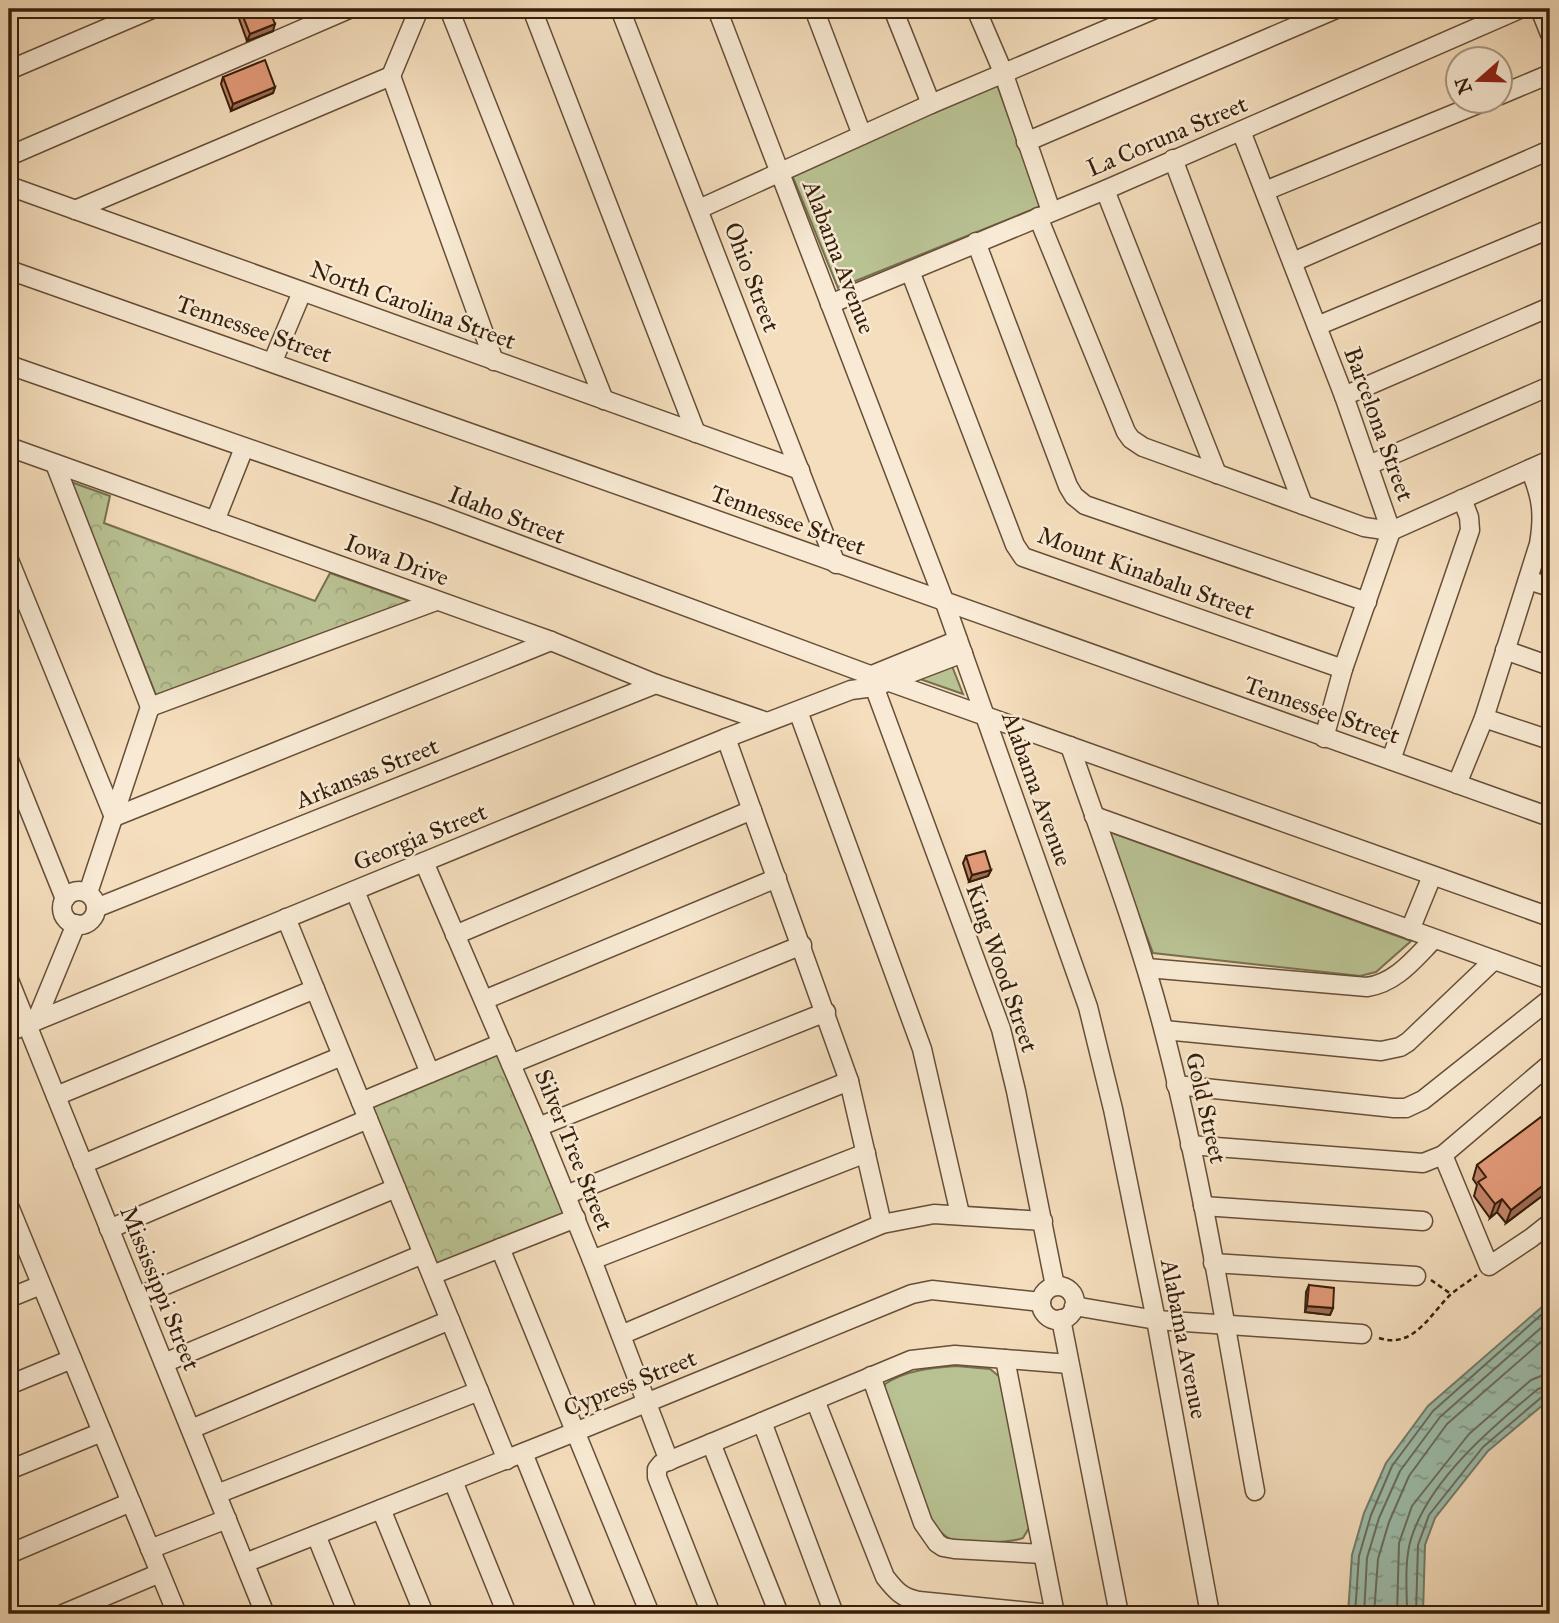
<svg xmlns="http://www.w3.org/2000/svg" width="1559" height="1623" font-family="'IM FELL Great Primer',serif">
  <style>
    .grass { fill: #b9c293; stroke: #78704e; stroke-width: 2 }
    .park { fill: url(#park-crowns); stroke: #78704e; stroke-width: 2 }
    .water { fill: url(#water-ripples); stroke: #747d6b; stroke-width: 2 }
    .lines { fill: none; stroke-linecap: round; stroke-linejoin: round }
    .shore { stroke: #6a6e5b; stroke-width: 2 }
    .minor-casing { stroke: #664e37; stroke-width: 21 }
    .path { stroke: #361e0a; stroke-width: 2.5; stroke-dasharray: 5 3.5; stroke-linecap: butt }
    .minor { stroke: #f8ead4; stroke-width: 18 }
    .wall { fill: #c38468; stroke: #361e0a; stroke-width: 2 }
    .shaded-wall { fill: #9f6c55; stroke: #361e0a; stroke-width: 2 }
    .building { fill: #e39a79; stroke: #361e0a; stroke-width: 2 }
    .labels { text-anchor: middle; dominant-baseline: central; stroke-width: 5; stroke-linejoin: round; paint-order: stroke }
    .street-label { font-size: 24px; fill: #361e0a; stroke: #f8ead4 }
  </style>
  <defs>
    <pattern id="park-crowns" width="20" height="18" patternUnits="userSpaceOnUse" patternTransform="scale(1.75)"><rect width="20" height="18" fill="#b9c293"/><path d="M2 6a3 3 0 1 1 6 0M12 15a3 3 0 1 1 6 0" fill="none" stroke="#a0a67d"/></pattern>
    <pattern id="water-ripples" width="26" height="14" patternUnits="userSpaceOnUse" patternTransform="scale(1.75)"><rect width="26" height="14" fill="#9dbdac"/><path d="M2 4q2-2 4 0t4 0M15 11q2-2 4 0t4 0" fill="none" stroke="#81998a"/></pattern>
  </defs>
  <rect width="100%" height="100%" fill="#f5debd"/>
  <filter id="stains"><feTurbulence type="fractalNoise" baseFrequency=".00286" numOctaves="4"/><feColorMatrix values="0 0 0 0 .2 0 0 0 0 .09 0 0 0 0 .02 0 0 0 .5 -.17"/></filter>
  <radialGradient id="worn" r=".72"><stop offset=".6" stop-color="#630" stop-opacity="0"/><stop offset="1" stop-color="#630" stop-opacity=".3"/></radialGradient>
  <g class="grass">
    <path d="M995 79 1041 206 838 288 792 175Z"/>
    <path d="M952 666 963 694 917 678Z"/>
    <path d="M1107 831 1411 941 1376 972 1360 976 1153 953Z"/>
    <path d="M956 1366 990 1369 1000 1377 1029 1528 1023 1538C1010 1543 963 1544 950 1539 941 1535 936 1526 930 1519L884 1394 885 1384C906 1370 931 1368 956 1366Z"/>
  </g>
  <g class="park">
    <path d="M71 482 110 496 104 523 315 601 330 573 412 602 156 695Z"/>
    <path d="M498 1054 566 1213 436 1268 370 1107Z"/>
  </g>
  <path class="water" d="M1550 1296V1399L1488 1451 1435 1518 1425 1545 1423 1614H1348L1352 1555 1364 1513 1386 1463 1428 1406 1543 1306Z"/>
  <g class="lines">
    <g class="shore">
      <path d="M1355 1614 1359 1556 1371 1515 1392 1466 1433 1411 1550 1307"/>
      <path d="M1364 1614 1367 1558 1379 1518 1400 1471 1440 1417 1550 1320"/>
      <path d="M1374 1614 1378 1559 1389 1522 1409 1476 1447 1424 1550 1334"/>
      <path d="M1397 1614 1399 1543 1412 1506 1469 1434 1531 1380 1541 1376 1550 1375"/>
      <path d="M1407 1614C1407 1591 1404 1562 1411 1539 1429 1480 1492 1427 1538 1389L1550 1385"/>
      <path d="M1416 1614 1418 1545 1429 1515 1483 1447 1543 1396 1550 1394"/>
    </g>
    <g class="minor-casing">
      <g id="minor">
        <path d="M449 9 604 400"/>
        <path d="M532 9 696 433"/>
        <path d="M620 9 836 564"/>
        <path d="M717 9 945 603 1088 1007 1113 1109 1156 1320 1210 1614"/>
        <path d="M814 9 862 135"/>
        <path d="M893 9 931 104"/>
        <path d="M976 9 1003 72 1051 211"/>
        <path d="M1540 9 1550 34"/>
        <path d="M9 70 152 9"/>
        <path d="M391 76 494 361"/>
        <path d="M391 76 419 9"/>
        <path d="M1500 95 1550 74"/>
        <path d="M1241 131 1344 396 1391 531 1343 669 1324 738"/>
        <path d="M1026 142 1336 9"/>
        <path d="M9 156 349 9"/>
        <path d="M1173 159 1303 505"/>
        <path d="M9 186 800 470"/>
        <path d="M1105 190 1217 474"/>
        <path d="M1265 191 1483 102"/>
        <path d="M699 209 931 104 1155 9"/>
        <path d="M75 210 391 76"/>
        <path d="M1038 217 1126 432 1131 439 1143 447 1364 527 1391 531 1550 460"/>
        <path d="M976 242 1068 486 1074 496 1085 505 1367 602"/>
        <path d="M1293 262 1550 150"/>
        <path d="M9 270C524 448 1036 637 1550 817"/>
        <path d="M910 271 1015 545 1023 557 1343 669"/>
        <path d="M830 304 1105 190 1520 9"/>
        <path d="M1317 326 1550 229"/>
        <path d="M273 361 302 292"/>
        <path d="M9 365 434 513 870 675 1550 917"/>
        <path d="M1344 396 1550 307"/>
        <path d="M9 447 551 641 656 684 767 722"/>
        <path d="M55 464 150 707"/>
        <path d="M1369 465 1550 386"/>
        <path d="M215 521 244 448"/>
        <path d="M9 560 114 817 551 641"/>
        <path d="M1528 580 1550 587"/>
        <path d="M1505 650 1550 666"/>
        <path d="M867 677 958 640"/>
        <path d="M871 678 1001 1029 1016 1091 1055 1286"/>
        <path d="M150 707 436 601"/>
        <path d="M798 711 922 1049 960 1214"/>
        <path d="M1484 718 1550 740"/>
        <path d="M726 738 849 1081 882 1224"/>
        <path d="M1070 746C1102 839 1138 932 1163 1028 1203 1180 1227 1337 1255 1491"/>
        <path d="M9 760 65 899"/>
        <path d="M1391 760 1470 530 1469 517 1462 499"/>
        <path d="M1457 784 1484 718 1539 544C1544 514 1542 498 1530 469"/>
        <path d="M1094 816 1550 980"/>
        <path d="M424 862 538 1127 592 1260 669 1461"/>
        <path d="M355 891 430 1073"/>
        <circle cx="79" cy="908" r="17"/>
        <path d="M88 893 150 707"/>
        <path d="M96 908 656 684"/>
        <path d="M286 918 507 1460"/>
        <path d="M1410 930 1432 876"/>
        <path d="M455 935 752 810"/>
        <path d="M1147 968 1367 987C1396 983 1414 959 1434 939"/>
        <path d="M9 980 265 1614"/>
        <path d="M484 1000 777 878"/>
        <path d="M36 1021 76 924"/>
        <path d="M1164 1030 1381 1051 1400 1047 1408 1042 1494 960"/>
        <path d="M9 1032 726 738 851 690 874 687 963 653"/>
        <path d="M511 1064 802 945"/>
        <path d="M1176 1085 1394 1108H1406L1423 1100 1550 999"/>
        <path d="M56 1096 315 989"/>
        <path d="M361 1102 502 1043"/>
        <path d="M538 1127 826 1012"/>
        <path d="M1190 1145 1423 1163 1443 1155 1550 1064"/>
        <path d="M1443 1155 1489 1266 1531 1238 1550 1223"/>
        <path d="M83 1164 342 1056"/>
        <path d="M566 1195 849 1081"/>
        <path d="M9 1206 177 1614"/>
        <path d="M1203 1206 1423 1221"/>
        <path d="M109 1229 368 1119"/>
        <path d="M500 1248 650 1614"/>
        <path d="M592 1260 866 1153"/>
        <path d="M1213 1263 1416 1276"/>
        <path d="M432 1275 576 1218"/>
        <circle cx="1058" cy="1303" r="17"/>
        <path d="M137 1297 396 1188"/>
        <path d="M9 1298 41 1285"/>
        <path d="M1074 1306 1156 1320 1362 1334"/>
        <path d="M1061 1319 1119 1614"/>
        <path d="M621 1335 882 1224 934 1214 1043 1221"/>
        <path d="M1005 1359 1055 1614"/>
        <path d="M164 1363 423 1254"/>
        <path d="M871 1376 923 1523 937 1543 943 1547 954 1549 1043 1554"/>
        <path d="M9 1385 72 1359"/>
        <path d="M815 1400 885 1577C896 1591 902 1598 919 1601L1051 1614"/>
        <path d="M762 1422 834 1614"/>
        <path d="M191 1429 450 1320"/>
        <path d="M711 1443 779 1614"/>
        <path d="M523 1453 588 1614"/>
        <path d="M9 1470 102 1432"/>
        <path d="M453 1481 507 1614"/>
        <path d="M217 1494 479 1391"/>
        <path d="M381 1509 424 1614"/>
        <path d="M316 1535 348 1614"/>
        <path d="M150 1549 227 1519"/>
        <path d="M9 1554 131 1502"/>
        <path d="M245 1563 575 1432 912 1294 932 1290 1041 1302"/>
        <path d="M63 1614 160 1573"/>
        <path d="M711 1614 657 1477V1469L661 1464 911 1360 955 1355 1069 1364"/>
      </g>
    </g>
    <g class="path">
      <path d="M1431 1280 1451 1294"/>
      <path d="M1379 1338C1413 1349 1429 1316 1450 1295 1458 1288 1468 1282 1477 1275"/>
    </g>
    <use href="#minor" class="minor"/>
  </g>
  <g class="wall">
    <path d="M238 9H269L273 31 247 41 237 13Z"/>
    <path d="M223 77 275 87 273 93 231 111 221 84Z"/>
    <path d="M966 856 991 870 988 876 969 882 963 863Z"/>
    <path d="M1550 1129V1190L1506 1223 1497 1212 1490 1218 1474 1196 1477 1185 1473 1179 1477 1165Z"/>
    <path d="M1309 1285 1333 1308 1330 1315 1305 1312 1306 1292Z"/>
  </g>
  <g class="shaded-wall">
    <path d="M275 24 273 31 247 41 250 34Z"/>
    <path d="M275 87 273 93 231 111 233 104Z"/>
    <path d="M991 870 988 876 969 882 972 875Z"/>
    <path d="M1550 1180V1190L1506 1223 1511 1210Z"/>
    <path d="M1502 1199 1497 1212 1490 1218 1495 1204Z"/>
    <path d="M1307 1306 1333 1308 1330 1315 1305 1312Z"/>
  </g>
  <g class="building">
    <path d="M240 9H269L275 24 250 34Z"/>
    <path d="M265 60 275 87 233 104 223 77Z"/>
    <path d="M985 851 991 870 972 875 966 856Z"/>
    <path d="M1541 1117 1550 1129V1180L1511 1210 1502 1199 1495 1204 1478 1182 1486 1177 1477 1165Z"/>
    <path d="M1309 1285 1334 1288 1333 1308 1307 1306Z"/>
  </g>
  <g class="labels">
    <g class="street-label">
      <text transform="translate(1167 136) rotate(-23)">La Coruna Street</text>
      <text transform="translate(839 257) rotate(69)">Alabama Avenue</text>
      <text transform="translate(752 277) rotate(69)">Ohio Street</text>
      <text transform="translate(413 305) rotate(20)">North Carolina Street</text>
      <text transform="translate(254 329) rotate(19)">Tennessee Street</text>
      <text transform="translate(1379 424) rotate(70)">Barcelona Street</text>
      <text transform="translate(507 515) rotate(21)">Idaho Street</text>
      <text transform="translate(788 520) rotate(20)">Tennessee Street</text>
      <text transform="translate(397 560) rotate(20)">Iowa Drive</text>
      <text transform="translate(1146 573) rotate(20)">Mount Kinabalu Street</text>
      <text transform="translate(1322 710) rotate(19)">Tennessee Street</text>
      <text transform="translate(367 773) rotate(-22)">Arkansas Street</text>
      <text transform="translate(1037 789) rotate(70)">Alabama Avenue</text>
      <text transform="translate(420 837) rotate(-22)">Georgia Street</text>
      <text transform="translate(1002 968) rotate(71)">King Wood Street</text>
      <text transform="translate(1206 1108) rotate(77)">Gold Street</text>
      <text transform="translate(574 1150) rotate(68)">Silver Tree Street</text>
      <text transform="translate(160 1288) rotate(68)">Mississippi Street</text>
      <text transform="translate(1184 1339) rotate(79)">Alabama Avenue</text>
      <text transform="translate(630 1383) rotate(-22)">Cypress Street</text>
    </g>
  </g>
  <rect width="1559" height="1623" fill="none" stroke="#f5debd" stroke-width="35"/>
  <rect x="10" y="10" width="1538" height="1602" fill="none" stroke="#361e0a" stroke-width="3.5"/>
  <rect x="18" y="18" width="1524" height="1588" fill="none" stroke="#361e0a" stroke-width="2"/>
  <g transform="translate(1479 80) rotate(250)"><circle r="33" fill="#f8ead4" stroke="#aa9883" stroke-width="2"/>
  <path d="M0-5L12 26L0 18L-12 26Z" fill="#8f2418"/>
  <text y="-10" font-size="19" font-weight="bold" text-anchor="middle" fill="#361e0a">N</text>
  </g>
  <rect width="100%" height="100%" filter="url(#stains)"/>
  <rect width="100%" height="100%" fill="url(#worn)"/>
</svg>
